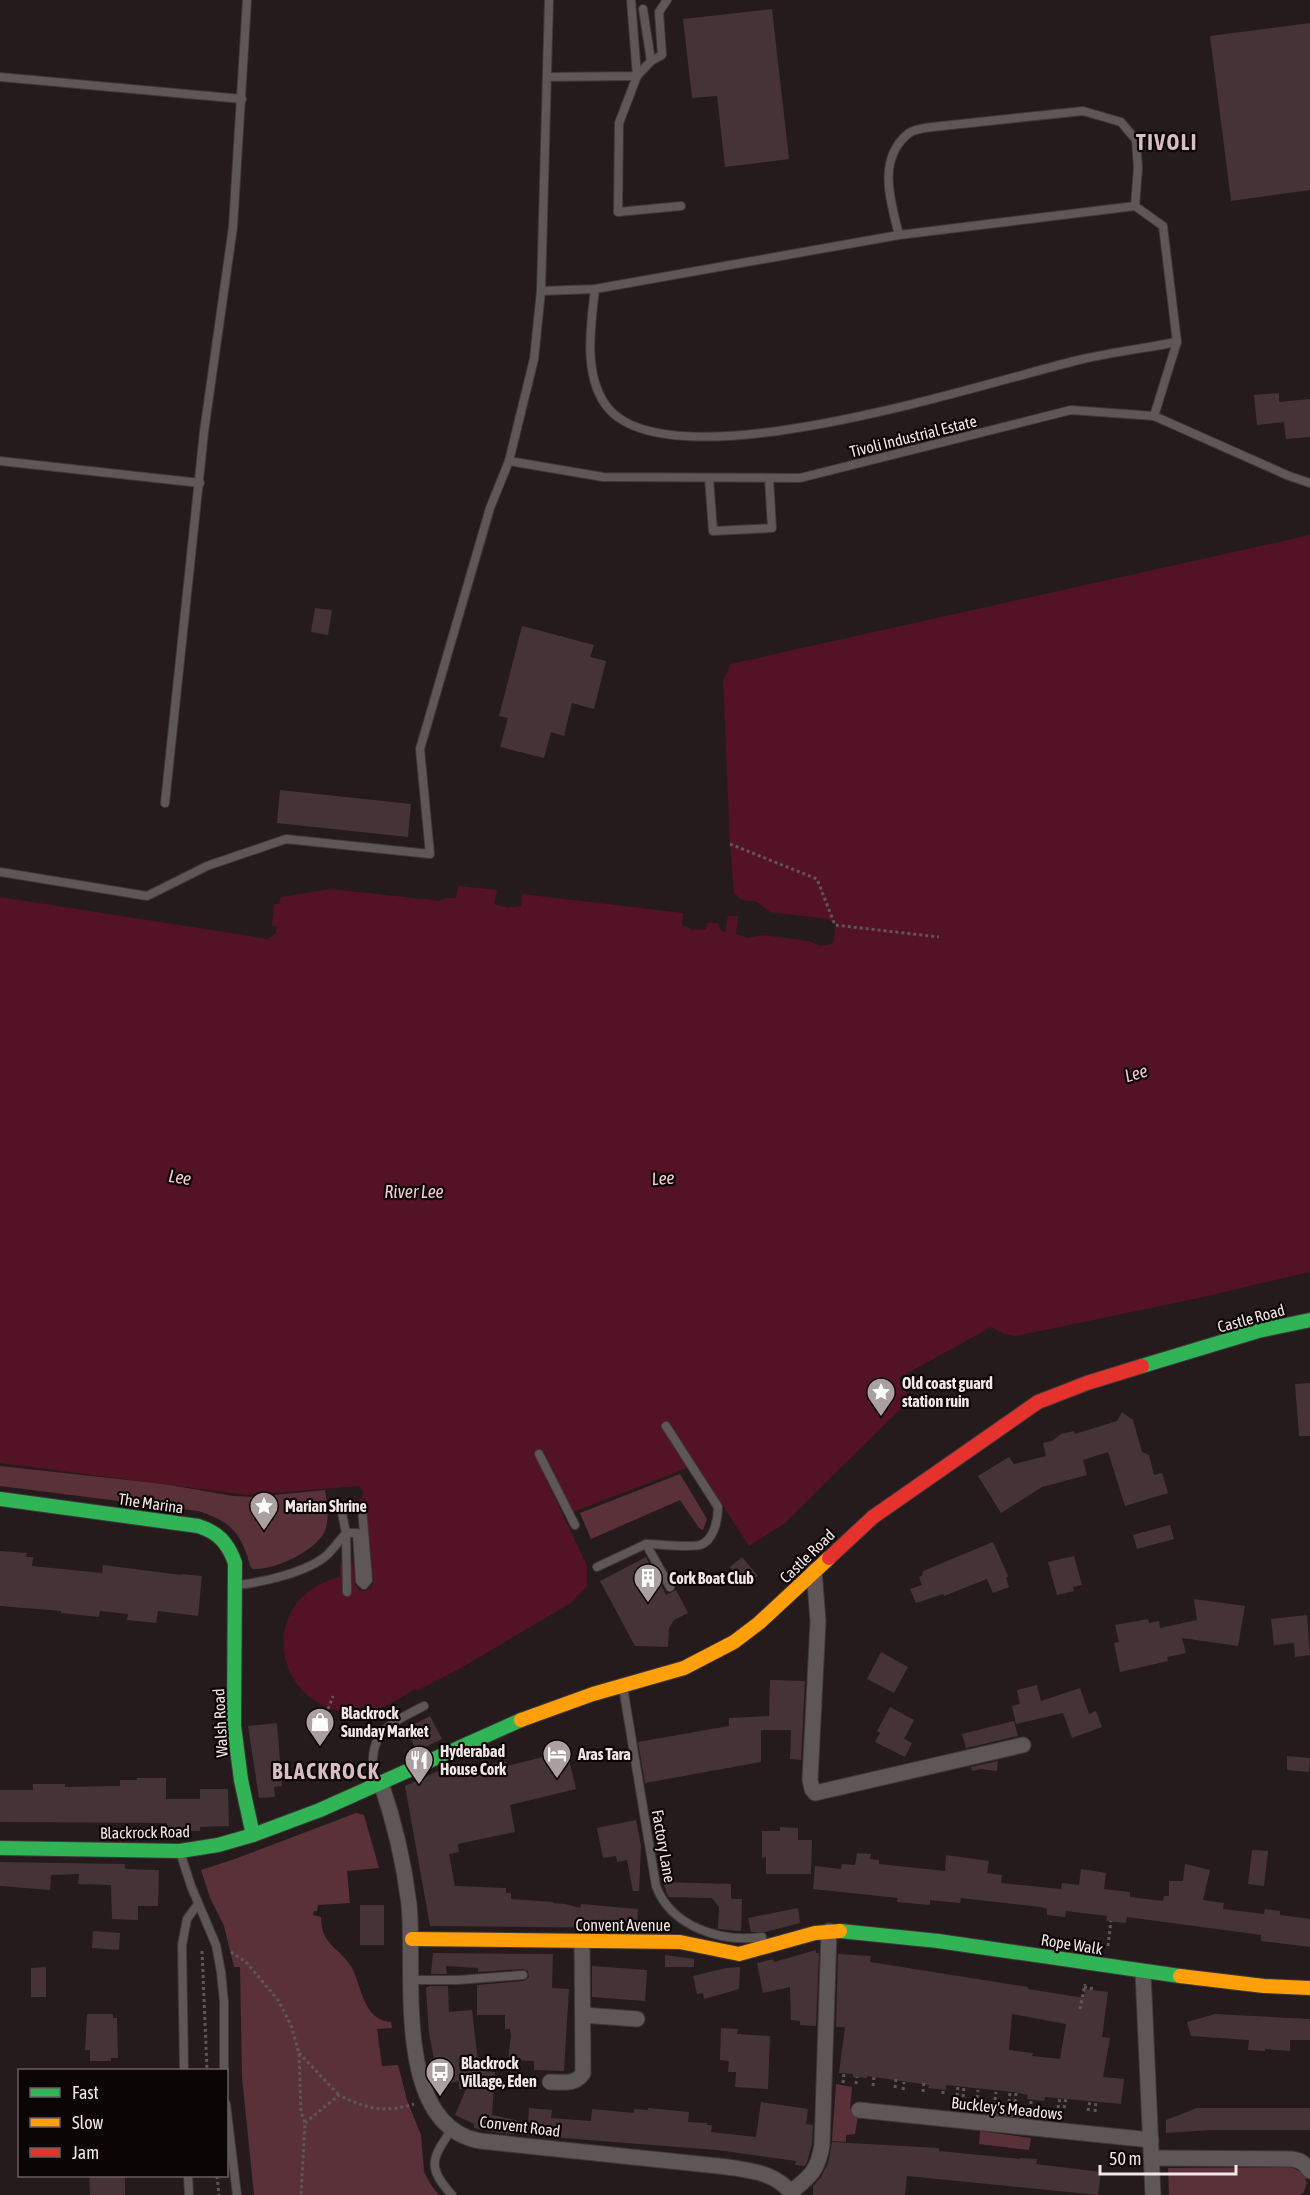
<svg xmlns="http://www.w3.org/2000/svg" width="1310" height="2195" font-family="'Asap Condensed',sans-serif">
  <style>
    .green { fill: #5a3139 }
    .water { fill: #541325 }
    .building { fill: #463337; fill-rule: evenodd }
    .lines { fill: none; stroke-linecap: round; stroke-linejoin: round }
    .lane-casing { stroke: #3f3738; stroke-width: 10 }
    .street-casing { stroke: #3f3738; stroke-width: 17 }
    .fast-casing { stroke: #3f3738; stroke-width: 16 }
    .slow-casing { stroke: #3f3738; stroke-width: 16 }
    .jam-casing { stroke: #3f3738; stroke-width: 16 }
    .path { stroke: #5e5657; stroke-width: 3; stroke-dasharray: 3 3; stroke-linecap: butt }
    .lane { stroke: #5f5658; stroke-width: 8 }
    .street { stroke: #5f5658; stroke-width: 15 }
    .fast { stroke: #30b455; stroke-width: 14 }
    .slow { stroke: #ff9f0a; stroke-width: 14 }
    .jam { stroke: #e5322d; stroke-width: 14 }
    .labels { text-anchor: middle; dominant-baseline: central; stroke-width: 4.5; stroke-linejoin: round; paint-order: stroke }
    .street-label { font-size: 16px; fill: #f3e6e7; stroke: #0c0506 }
    .poi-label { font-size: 16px; font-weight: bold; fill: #f3e6e7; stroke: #0c0506; text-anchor: start }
    .water-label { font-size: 18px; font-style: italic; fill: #f8cad0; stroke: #0c0506 }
    .district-label { font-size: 22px; font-weight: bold; letter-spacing: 1.5px; fill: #d8bec1; stroke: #0c0506 }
  </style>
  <rect width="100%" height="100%" fill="#251b1d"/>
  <g class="green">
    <path d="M0 1466 164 1484 233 1496 254 1497 325 1490C327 1502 330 1521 324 1533 313 1552 275 1570 253 1569L250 1566C242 1533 230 1521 198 1511L0 1486Z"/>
    <path d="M680 1474 707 1519 703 1530 699 1528 680 1500 591 1539 580 1513Z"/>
    <path d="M356 1813 364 1815 379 1868 347 1871 350 1903 318 1905 317 1911H314L313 1915 321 1917C321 1946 340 1947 352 1968 362 1987 363 2020 391 2022L392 2028 377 2029 382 2066 398 2065 407 2100 421 2135 424 2172 431 2185 439 2195H254L242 2077 240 1967H234L224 1926 210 1898 201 1870 232 1860Z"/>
    <path d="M836 2084 852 2087 850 2109 859 2110 855 2134 846 2135V2142L832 2141Z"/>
    <path d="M984 2101 1033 2107 1032 2120 983 2114Z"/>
    <path d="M980 2131 1031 2138 1029 2150 979 2144Z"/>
    <path d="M1291 2167 1303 2173 1307 2183 1304 2192 1300 2195H1169L1168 2168Z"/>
  </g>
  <path class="water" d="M1310 535V1272L1194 1299 1016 1336 1004 1334 991 1327 899 1378 907 1393 904 1405 784 1524 749 1546 669 1422 662 1426 687 1468 573 1512 544 1452 535 1456 587 1566V1586L571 1603 461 1668 416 1691 415 1689C400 1698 383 1710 365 1712 277 1722 248 1600 340 1577V1563L353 1562 355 1584 359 1590 365 1591 373 1585 370 1551H363L356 1501 362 1498 363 1492 359 1486 247 1495 0 1463V897L268 939 276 933 277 927 272 925 274 904H279L281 897 331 889 441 901 446 898H456L458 886 497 890 494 904 508 908 521 906 522 894 683 913 682 925 693 930 706 929 707 923H718L721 931 725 932 728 916H738L736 934 748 938 763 935 809 941 820 946 832 944 834 941 835 925 828 919 770 912 757 902 740 899 734 892 730 844 723 680 731 664Z"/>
  <g class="building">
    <path d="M772 9 789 159 725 167 717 96 692 98 683 19Z"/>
    <path d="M1310 23V190L1231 201 1210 36Z"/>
    <path d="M1279 393V402L1310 399V437L1286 439 1284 422 1257 425 1254 395Z"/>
    <path d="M315 608 332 610 328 635 311 632Z"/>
    <path d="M522 626 594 645 590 657 606 661 594 709 572 703 564 736 551 732 544 758 500 747 508 718 499 716Z"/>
    <path d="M280 790 411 804 408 837 277 823Z"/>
    <path d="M1310 1383V1436H1299L1295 1384Z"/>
    <path d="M1122 1412 1133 1420 1142 1452 1149 1455 1154 1475 1162 1473 1168 1493 1125 1506 1108 1452 1083 1460 1087 1475 1042 1487 1001 1513 978 1476 1009 1457 1014 1464 1046 1456 1043 1443 1052 1441 1061 1434 1074 1431 1075 1434 1117 1421Z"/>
    <path d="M1170 1525 1174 1539 1137 1549 1133 1535Z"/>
    <path d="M993 1542 1008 1576 1006 1578 1009 1587 993 1593 987 1579 944 1596 943 1594 916 1603 910 1589 922 1585 919 1577 922 1576 923 1571Z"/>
    <path d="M0 1551 27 1553 26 1557H33L32 1566 102 1573 103 1565 181 1575V1574L202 1576 198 1616 158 1611 156 1623 127 1620 128 1614 100 1611 99 1617 61 1613V1611L0 1606Z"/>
    <path d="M1074 1556 1082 1585 1073 1587 1074 1591 1057 1595 1048 1562Z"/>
    <path d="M646 1557 666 1595 676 1590 688 1613 674 1620 669 1628 668 1647 635 1646 600 1581Z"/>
    <path d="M742 1557 758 1576 746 1586 730 1567Z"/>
    <path d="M1194 1599 1245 1606 1238 1646 1182 1638 1186 1653 1167 1657 1168 1661 1120 1672 1114 1643 1119 1642 1115 1625 1148 1619 1149 1623 1159 1621 1160 1628 1197 1620Z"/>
    <path d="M1307 1615 1310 1655 1295 1657 1294 1643 1274 1645 1271 1619Z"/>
    <path d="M881 1652 908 1667 894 1693 867 1679Z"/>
    <path d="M770 1680 805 1681 801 1760 790 1759 791 1730H761V1762L645 1783 638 1742 729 1726V1718L769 1716Z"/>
    <path d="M1037 1685 1041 1701 1080 1688 1089 1714 1096 1711 1102 1727 1072 1738 1063 1713 1016 1724 1012 1706 1020 1704 1017 1690Z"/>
    <path d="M890 1707 914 1720 904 1739 912 1743 905 1757 875 1742 880 1733 877 1731Z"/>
    <path d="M430 1716 442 1739 417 1751 405 1729Z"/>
    <path d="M1014 1721 1018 1736 966 1748 962 1734Z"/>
    <path d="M277 1723 282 1786 274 1787 275 1797 259 1798 248 1726Z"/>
    <path d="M567 1751 576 1789 510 1805 515 1832 458 1844 459 1852 449 1854 455 1886 506 1888V1893H511V1899L553 1902V1903L565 1904 580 1908 581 1904 638 1909 637 1928 430 1926 405 1786 445 1768 447 1772 506 1761 507 1766Z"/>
    <path d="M1287 1756 1310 1758 1309 1772 1287 1770Z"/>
    <path d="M998 1761 997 1771 981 1769 972 1771 971 1767Z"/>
    <path d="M137 1778H166V1799H200V1789H228L229 1826 200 1827V1831H167V1823L0 1822V1790H33V1784H65V1787L120 1786V1780H137Z"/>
    <path d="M636 1820 641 1846 639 1891H633L627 1860 617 1862 616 1856 603 1858 597 1828Z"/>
    <path d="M780 1827 798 1828V1840H812L811 1874H766V1857L762 1858V1831H780Z"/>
    <path d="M1252 1850 1268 1851 1264 1886 1248 1884Z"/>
    <path d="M857 1853 871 1854 870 1859 879 1860V1864L945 1871 946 1855 989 1861 987 1873 1002 1875 1001 1883 1061 1889 1062 1883 1079 1885 1081 1869 1106 1873 1104 1889 1130 1892V1897L1163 1901 1164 1896H1169V1881H1183L1185 1864 1210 1870 1203 1900 1224 1903 1223 1909 1264 1914 1265 1909 1280 1911V1915L1310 1919V1947L1261 1941V1935L1127 1917 1126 1923 1106 1921 1107 1916 1066 1911 1065 1917 1047 1915V1909L1041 1907 961 1898 960 1903 930 1900V1905L897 1902 898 1898 813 1889 815 1866 841 1869 842 1864 855 1865Z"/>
    <path d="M0 1862 125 1864V1869L159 1870 158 1906H138V1920L112 1919 111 1885 78 1884 79 1874 51 1875 50 1890 0 1886Z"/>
    <path d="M663 1882 731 1884V1899H742L741 1931 718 1929 719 1907 712 1898 668 1897Z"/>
    <rect x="360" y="1905" width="24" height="40"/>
    <path d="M798 1908 800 1923 765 1932H751L748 1918Z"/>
    <path d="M93 1931 120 1933 119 1950 92 1948Z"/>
    <path d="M816 1950V1953H819L816 2026 800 2025V2021L791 2020 790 1987 763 1993 757 1963 773 1959 774 1962Z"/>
    <path d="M433 1953 553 1954 552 1988 569 1989 564 2071 534 2070V2061L508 2060 511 2036 510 2029H505V2015H477V1985L524 1981 529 1977 528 1971 523 1969 478 1972V1968L446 1966 447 1974H431Z"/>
    <path d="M838 1954 871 1956 870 1962 1028 1987V1989L1084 1998 1085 1989 1108 1992 1102 2037 1110 2038 1103 2077 1124 2079 1121 2104 1045 2097 1044 2101 1027 2099 1028 2095 1013 2092 946 2085V2090L928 2088 929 2085 867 2076V2078L853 2077V2074L839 2073 845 2027H836ZM1012 2014 1066 2024 1060 2059 1032 2056 1033 2053 1009 2050Z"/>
    <path d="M665 1955 694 1959V1967H665Z"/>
    <path d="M592 1966 647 1970 645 2001 592 1997Z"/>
    <path d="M46 1967V1997H31V1968Z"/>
    <path d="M740 1967 739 1989 704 1999 703 1993 697 1994 693 1976 726 1968Z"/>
    <path d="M430 1986H448L449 2012 472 2010 479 2070 495 2072 492 2115 528 2123 529 2108 552 2110 551 2118 591 2121 592 2109 634 2113V2109L648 2110V2108L689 2112 688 2122 707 2123V2125H712L711 2132 756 2137 761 2102 808 2109 806 2124 813 2125 812 2144 807 2162 805 2166 795 2165 796 2161 717 2150 500 2133 474 2128V2124L455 2115 466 2089H459V2081L439 2086 429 2033 426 1988Z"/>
    <path d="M87 2014H113V2018H117L118 2058H111V2061H90V2050H85Z"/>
    <path d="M1215 2014 1310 2019V2040H1290V2051L1265 2049V2051L1248 2050 1249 2040 1191 2036 1187 2022Z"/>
    <path d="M721 2028 738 2029 737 2034 770 2036 768 2089 735 2087 736 2072H728L729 2061 720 2060Z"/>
    <path d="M1197 2108H1310V2130H1212L1166 2133V2120Z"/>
    <path d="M832 2142 939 2148V2151L1020 2159V2158L1037 2159 1036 2164 1101 2172 1098 2195 907 2176 905 2195H813V2186L821 2177 828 2163Z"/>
    <path d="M89 2175H125V2195H90Z"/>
  </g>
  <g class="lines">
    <g class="lane-casing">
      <g id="lane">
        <path d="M667 0 659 12 662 55 651 61 637 76 619 123 618 212 681 206"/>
        <path d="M643 9 651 61"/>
        <path d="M0 77 242 99"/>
        <path d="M547 77 637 76 631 0"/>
        <path d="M899 235C891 202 876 159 909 133 915 129 925 128 932 127L1083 111 1121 122 1136 140 1138 168 1135 206"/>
        <path d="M595 289C591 324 583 372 605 404 664 491 995 379 1083 359 1114 352 1146 348 1177 342"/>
        <path d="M541 291 595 289 899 235 1135 206 1163 226 1177 342 1154 416"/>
        <path d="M0 461 200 483"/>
        <path d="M509 461 603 477 800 478 1071 410 1154 416 1289 476 1310 483"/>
        <path d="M709 478 713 531 772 528 769 478"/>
        <path d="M165 803 204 432 233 227 247 0"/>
        <path d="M0 872 147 896 207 866 286 839 430 854 420 749 490 508 509 461 534 359 541 291 549 0"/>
        <path d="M539 1454 575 1525"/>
        <path d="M646 1544C659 1544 690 1548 700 1545 714 1541 718 1519 718 1507L666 1426"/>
        <path d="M597 1567 646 1544 670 1587"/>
        <path d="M238 1585C264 1582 308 1572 327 1555 334 1548 340 1540 346 1533L341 1508"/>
        <path d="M347 1592 346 1533H357L360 1581 364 1585 368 1580 362 1508"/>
        <path d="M623 1687 656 1886C671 1927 722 1943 762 1937"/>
        <path d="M374 1783C368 1733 383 1727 424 1706"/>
        <path d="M180 1852 191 1886 216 1945 221 1972 224 2002V2070"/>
        <path d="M412 1980H458L523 1975"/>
        <path d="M184 2070 182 1945 187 1919 198 1904"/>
        <path d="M226 2104 237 2195"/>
        <path d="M452 2129C432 2158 426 2167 452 2195"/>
        <path d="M188 2176 189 2195"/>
      </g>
    </g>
    <g class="street-casing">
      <g id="street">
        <path d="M814 1570 818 1621 810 1780 812 1789 815 1793 1023 1745"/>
        <path d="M381 1783C394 1821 404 1863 409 1904 416 1968 391 2125 480 2141L728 2167C753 2171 777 2173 793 2195"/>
        <path d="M1143 1972 1153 2195"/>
        <path d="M583 2015 637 2019"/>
        <path d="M550 2082C563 2082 576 2085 583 2073L582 1941"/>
        <path d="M859 2110 1151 2140"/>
        <path d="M1151 2158 1291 2159C1300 2160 1305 2163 1310 2171"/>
        <path d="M791 2192C811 2176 818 2170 822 2145L829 1931"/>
      </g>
    </g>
    <g class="fast-casing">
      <g id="fast">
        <path d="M1142 1366 1258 1331 1310 1320"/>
        <path d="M0 1499 198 1526C218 1532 228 1543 235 1563L234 1726 241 1780 253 1835"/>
        <path d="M0 1848 180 1851 218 1845 253 1835 320 1810 521 1720"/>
        <path d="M840 1931 938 1941 1180 1976"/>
      </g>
    </g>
    <g class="slow-casing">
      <g id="slow">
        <path d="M521 1720 593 1694 684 1668 734 1642 759 1623 829 1558"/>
        <path d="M412 1939 680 1942 739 1954 815 1933 840 1931"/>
        <path d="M1180 1976 1264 1986 1310 1988"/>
      </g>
    </g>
    <g class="jam-casing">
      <path id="jam" d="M829 1558 873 1517 1038 1402 1087 1383 1142 1366"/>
    </g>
    <g class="path">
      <path d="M730 844 817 879 835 925 939 937"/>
      <path d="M328 1709 333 1696"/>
      <path d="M1108 1946 1111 1921"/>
      <path d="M202 1951 207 2070"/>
      <path d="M231 1952 246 1962 278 2000 291 2025 299 2053 301 2112 305 2123 301 2195"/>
      <path d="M1084 1987 1094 1989"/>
      <path d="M1080 2009 1085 1984"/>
      <path d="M299 2053 339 2095"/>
      <path d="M843 2083 844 2073"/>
      <path d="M856 2084 857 2077"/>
      <path d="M873 2086 874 2077"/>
      <path d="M895 2088 896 2079"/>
      <path d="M903 2090 904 2082"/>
      <path d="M923 2092 924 2082"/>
      <path d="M943 2094V2090"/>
      <path d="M957 2096 958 2086"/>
      <path d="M963 2097 964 2087"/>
      <path d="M977 2098 978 2090"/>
      <path d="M995 2100 996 2092"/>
      <path d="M1009 2102 1010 2092"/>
      <path d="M1015 2102 1016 2093"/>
      <path d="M1031 2104V2100"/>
      <path d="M1058 2108 1060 2098"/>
      <path d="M1064 2108 1066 2098"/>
      <path d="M1088 2111 1090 2101"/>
      <path d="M1095 2112 1096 2102"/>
      <path d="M305 2123 339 2095C366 2109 385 2113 414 2104"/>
      <path d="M217 2176 219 2195"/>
    </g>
    <use href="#lane" class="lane"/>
    <use href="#street" class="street"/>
    <use href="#fast" class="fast"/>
    <use href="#slow" class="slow"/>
    <use href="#jam" class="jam"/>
  </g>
  <defs>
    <g id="sight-pin" transform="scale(1.5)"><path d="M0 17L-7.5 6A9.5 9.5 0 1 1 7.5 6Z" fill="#ab9fa0" stroke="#0c0506"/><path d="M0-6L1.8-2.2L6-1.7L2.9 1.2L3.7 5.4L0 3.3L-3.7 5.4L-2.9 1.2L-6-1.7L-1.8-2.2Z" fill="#fff"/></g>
    <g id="building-pin" transform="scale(1.5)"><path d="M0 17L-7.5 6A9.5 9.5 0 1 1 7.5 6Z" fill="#ab9fa0" stroke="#0c0506"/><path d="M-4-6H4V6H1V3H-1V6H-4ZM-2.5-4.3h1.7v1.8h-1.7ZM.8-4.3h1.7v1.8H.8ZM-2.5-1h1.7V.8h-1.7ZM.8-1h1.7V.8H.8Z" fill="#fff"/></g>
    <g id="shop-pin" transform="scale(1.5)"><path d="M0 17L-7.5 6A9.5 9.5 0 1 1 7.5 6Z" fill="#ab9fa0" stroke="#0c0506"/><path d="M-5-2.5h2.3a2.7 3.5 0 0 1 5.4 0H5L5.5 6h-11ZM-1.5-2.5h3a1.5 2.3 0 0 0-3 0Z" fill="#fff"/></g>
    <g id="hotel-pin" transform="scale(1.5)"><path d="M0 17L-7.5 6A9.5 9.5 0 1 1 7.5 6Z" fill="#ab9fa0" stroke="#0c0506"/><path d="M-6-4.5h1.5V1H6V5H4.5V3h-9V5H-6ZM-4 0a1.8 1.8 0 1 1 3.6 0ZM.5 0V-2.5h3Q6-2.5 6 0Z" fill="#fff"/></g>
    <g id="restaurant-pin" transform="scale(1.5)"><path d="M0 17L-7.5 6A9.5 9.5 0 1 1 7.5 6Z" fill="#ab9fa0" stroke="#0c0506"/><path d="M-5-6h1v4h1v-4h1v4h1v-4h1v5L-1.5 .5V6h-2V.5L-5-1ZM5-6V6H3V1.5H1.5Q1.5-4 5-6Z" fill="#fff"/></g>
    <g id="bus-pin" transform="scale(1.5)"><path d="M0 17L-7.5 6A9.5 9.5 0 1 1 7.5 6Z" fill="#ab9fa0" stroke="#0c0506"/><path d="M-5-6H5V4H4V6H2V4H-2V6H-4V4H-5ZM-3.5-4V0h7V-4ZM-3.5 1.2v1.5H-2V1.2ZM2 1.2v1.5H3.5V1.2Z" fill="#fff"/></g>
  </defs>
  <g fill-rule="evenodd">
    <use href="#sight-pin" x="881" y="1392"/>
    <use href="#sight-pin" x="264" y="1506"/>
    <use href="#building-pin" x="648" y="1578"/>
    <use href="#shop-pin" x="320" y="1722"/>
    <use href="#hotel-pin" x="557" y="1754"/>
    <use href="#restaurant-pin" x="419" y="1760"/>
    <use href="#bus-pin" x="440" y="2072"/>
  </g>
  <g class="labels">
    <g class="street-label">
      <text transform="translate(913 436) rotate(-14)">Tivoli Industrial Estate</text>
      <text transform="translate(1251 1318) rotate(-15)">Castle Road</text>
      <text transform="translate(151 1503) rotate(8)">The Marina</text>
      <text transform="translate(807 1556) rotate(-44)">Castle Road</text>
      <text transform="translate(220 1723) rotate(-93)">Walsh Road</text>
      <text transform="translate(145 1832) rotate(-1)">Blackrock Road</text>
      <text transform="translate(664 1846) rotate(80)">Factory Lane</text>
      <text x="623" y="1925">Convent Avenue</text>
      <text transform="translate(1072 1944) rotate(9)">Rope Walk</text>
      <text transform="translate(1007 2108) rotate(6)">Buckley's Meadows</text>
      <text transform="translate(520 2126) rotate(7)">Convent Road</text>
    </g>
    <g class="poi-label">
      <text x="902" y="1383">Old coast guard<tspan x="902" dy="18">station ruin</tspan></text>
      <text x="285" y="1506">Marian Shrine</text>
      <text x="669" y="1578">Cork Boat Club</text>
      <text x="341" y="1713">Blackrock<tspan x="341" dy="18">Sunday Market</tspan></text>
      <text x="440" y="1751">Hyderabad<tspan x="440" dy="18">House Cork</tspan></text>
      <text x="578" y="1754">Aras Tara</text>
      <text x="461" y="2063">Blackrock<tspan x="461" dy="18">Village, Eden</tspan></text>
    </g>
    <g class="water-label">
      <text transform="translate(1136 1073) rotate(-16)">Lee</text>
      <text transform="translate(180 1177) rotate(8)">Lee</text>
      <text transform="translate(663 1178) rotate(-4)">Lee</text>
      <text x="414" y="1191">River Lee</text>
    </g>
    <g class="district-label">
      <text x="1167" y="142">TIVOLI</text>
      <text x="326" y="1771">BLACKROCK</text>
    </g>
  </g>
  <rect x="18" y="2069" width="210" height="108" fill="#0c0506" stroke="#685f60" stroke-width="1.5"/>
  <rect x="30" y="2088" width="30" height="9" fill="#30b455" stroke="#685f60" stroke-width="1.5"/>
  <text x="72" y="2099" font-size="18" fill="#f3e6e7">Fast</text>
  <rect x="30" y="2118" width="30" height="9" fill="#ff9f0a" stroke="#685f60" stroke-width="1.5"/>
  <text x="72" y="2129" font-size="18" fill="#f3e6e7">Slow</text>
  <rect x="30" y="2148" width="30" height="9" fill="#e5322d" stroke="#685f60" stroke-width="1.5"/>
  <text x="72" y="2159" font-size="18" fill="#f3e6e7">Jam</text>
  <path d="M1100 2165v9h136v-9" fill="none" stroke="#f3e6e7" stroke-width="3"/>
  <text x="1109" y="2165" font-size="18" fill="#f3e6e7" stroke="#0c0506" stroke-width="4.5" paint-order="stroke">50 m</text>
</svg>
